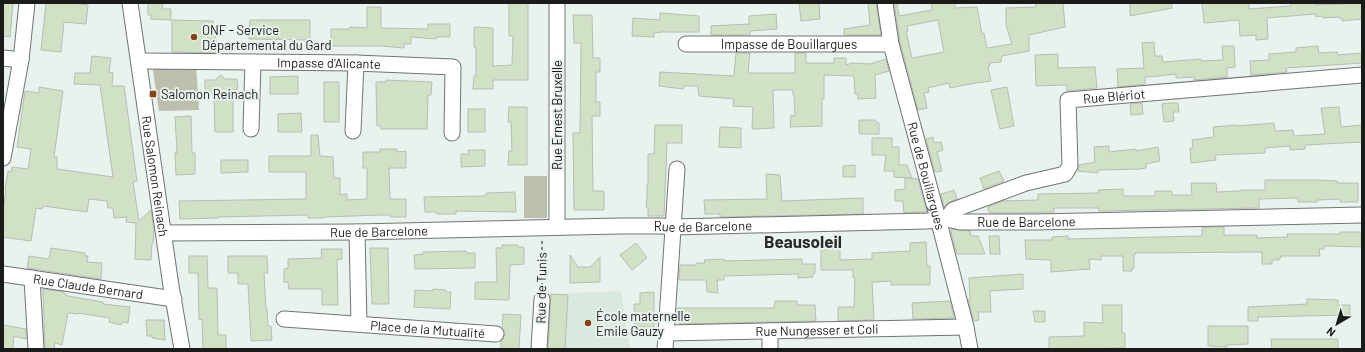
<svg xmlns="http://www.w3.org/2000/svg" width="1365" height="352" font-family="Barlow,sans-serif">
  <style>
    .built { fill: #dae9de }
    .green { fill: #bdbfad }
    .building { fill: #d0e1c6; stroke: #b8bcb5; fill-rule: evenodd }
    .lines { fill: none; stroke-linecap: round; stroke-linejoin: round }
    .minor-casing { stroke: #6f7671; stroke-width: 17 }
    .path { stroke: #7f8480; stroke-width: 2; stroke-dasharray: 3 3; stroke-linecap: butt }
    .minor { stroke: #fff; stroke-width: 15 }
    .poi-dot { fill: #874218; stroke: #eaf2ed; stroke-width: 1.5 }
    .labels { text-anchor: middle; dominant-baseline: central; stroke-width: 4; stroke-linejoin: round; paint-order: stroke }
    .poi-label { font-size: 13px; fill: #1a1c1a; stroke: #eaf2ed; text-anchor: start }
    .street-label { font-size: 13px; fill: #1a1c1a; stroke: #eaf2ed }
    .district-label { font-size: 17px; font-weight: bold; fill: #272c28; stroke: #eaf2ed }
  </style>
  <rect width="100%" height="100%" fill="#eaf2ed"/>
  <path class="built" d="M621 291 630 349H548L551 294Z"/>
  <g class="green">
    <path d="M152 64 196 65 199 110 159 111Z"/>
    <rect x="524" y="176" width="23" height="42"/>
  </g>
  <g class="building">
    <path d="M3 3H13L10 37 3 36Z"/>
    <path d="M46 3H72L88 5 86 24 64 22 61 52 41 50Z"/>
    <path d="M148 3H163L162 9H171V20L151 19V15H148Z"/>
    <path d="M509 3H528V80H493V89H473L474 76H476V47H474V27L493 28V66L512 65 513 36H509Z"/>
    <path d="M799 3H819L820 19 801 21Z"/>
    <path d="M868 3H876L881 35H844V29L870 25Z"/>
    <path d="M894 3H897L899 16 932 10 931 3H955V8L977 7 982 34 984 33 987 48 1012 44 1006 25V8L1036 7V3H1063L1065 27 1029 35V51L1002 56 1001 62 989 63 990 66 988 67 991 81 976 83 950 88 949 83 928 88 929 92 924 93 927 108 918 110 900 42ZM938 20 944 52 912 58 906 31H908L907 26Z"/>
    <path d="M1135 3H1171L1172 8 1130 16V4Z"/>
    <path d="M1202 3H1249V9L1291 6 1290 3H1315V5L1362 3V19L1342 21V18H1339V17L1323 18 1322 16 1316 17 1315 14 1267 18 1268 39 1256 40V35L1240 36 1239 20 1204 23Z"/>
    <path d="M367 7H381V28L428 29V24H450V37H436V39L411 37V44H404V48L381 46H331V29H349L350 27 367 28Z"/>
    <path d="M660 13 699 16V32H660V33L654 32V37L632 36 633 18 660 20Z"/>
    <path d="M776 14 777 29 750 31V35H711V26L749 24V25V16Z"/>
    <path d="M573 15H592L593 58H600V72H596V102H600V116H592L593 191H604V210H574L573 133H580L581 43H574Z"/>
    <path d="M172 20 213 21 218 53 172 52Z"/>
    <path d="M250 20H310V40L249 39Z"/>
    <path d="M1154 42 1155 56H1162L1163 62 1201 59V61L1223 60 1222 46H1234L1235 67 1227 68V77L1194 80V77L1176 78V74L1159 76 1145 77V84L1118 87 1117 69 1144 68 1142 43Z"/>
    <path d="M1318 46 1319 53 1337 52 1338 55 1362 53V63L1286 68 1287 72 1251 75 1250 61 1269 60V54L1296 52V48Z"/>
    <path d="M736 53H750L748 73H795V53H806V63H834V58H846V65L852 63 870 64 886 59 889 71 875 75 876 98 858 99V94H855L854 76 824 75V99H822V126L790 127 791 115 795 116 794 95H793V90H773L774 128 752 129 753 107 733 106 734 99 699 96 698 86H684L683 89 659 86 660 72 734 76Z"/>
    <path d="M1058 54V68L1095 67 1097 88 1067 91V85L1036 86 1035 55Z"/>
    <path d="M92 56 111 58 109 72 113 73 112 86H124L137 181 133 182 139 221 151 210 154 230 153 243H152L151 260 135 259 136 223 126 222 127 217 114 218 113 208H108L107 201 89 199 87 212 43 206 42 209 36 208 31 241 3 237V211L6 190H5L8 171 11 172 12 167 28 169 31 149 17 147 25 91 39 93V87L63 91 54 157H57V169L113 177 100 85 74 84 75 73H90Z"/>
    <path d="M221 75 225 79H237L238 89 233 90V132H215L214 94H205V80H215Z"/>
    <path d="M298 76V94H270V77Z"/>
    <path d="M386 80 432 82 431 95H428L427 129H381V126H377L376 82H386Z"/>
    <rect x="324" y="82" width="15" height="40"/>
    <path d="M1007 87 1014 126 1000 129 991 90Z"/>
    <path d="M1142 103 1143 114 1131 115 1130 104Z"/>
    <path d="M1168 103H1178L1179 112H1173L1174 121 1164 122 1162 104Z"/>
    <path d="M509 107H527V165H508L509 151H512L511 122H508Z"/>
    <path d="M1339 107 1341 127 1362 125V142L1305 145V149L1290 150V146L1265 148V153L1215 155 1216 160 1191 163 1190 148H1193L1192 140 1214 137 1213 127 1237 125V126L1274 123 1275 131 1293 130 1294 136 1325 134 1321 108Z"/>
    <rect x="468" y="109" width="17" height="23"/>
    <path d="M301 113 302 132H278V114Z"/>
    <path d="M191 116 192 153H195V174L176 175 175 153H177L175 117Z"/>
    <path d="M859 120H874L879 123V134H859Z"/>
    <path d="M655 125H682V143H667L664 216H648V207H646L647 196V185H648V154H654Z"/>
    <path d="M720 127 741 128V148L719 147Z"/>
    <path d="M311 135H318L320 156 333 157 334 178H340V195L347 194V200L367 199V168H363V152H380V149H397V152L406 151V168H389L390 199H406V217H390V215H381L324 217V218H308V215L218 217V218L180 219 179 201 306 199V172H269V156H311Z"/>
    <path d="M933 137 934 143 941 142 943 150 937 152 942 171 935 172 926 139Z"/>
    <path d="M872 138H892V147H899V165H907L912 178 894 177V171H884L886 155H872Z"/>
    <path d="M1109 146V152L1136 149V151L1158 147 1160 161 1146 164V168L1139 169 1098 170V173L1078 171 1079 165 1095 162 1094 147Z"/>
    <path d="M468 150H485V166L461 167V154H469Z"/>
    <path d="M221 160H248V172L221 173Z"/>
    <path d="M855 165V177H843V166Z"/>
    <path d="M999 171 1004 181 984 189 980 178Z"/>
    <path d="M766 174 780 175 782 201 863 198V214L720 217V214H705L704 200 767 199Z"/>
    <path d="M905 178 918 179 927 212 904 213 903 201H895V190L905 189Z"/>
    <path d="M1265 180H1317L1337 181V183H1358V202H1340V199L1317 200V202H1298V198L1259 199V208L1099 211V208H1054V212L1015 213H990L988 210V207L1003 201 1038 200V194L1099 193 1098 190 1123 189V196H1155V191H1172V195H1192L1191 183H1216L1217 192 1241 191V190H1265Z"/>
    <path d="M954 190 957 199 950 202 944 207 941 194Z"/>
    <path d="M515 192 516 212 456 211V214H437L436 212H425L424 197 486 196V193Z"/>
    <path d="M1211 227H1224V235H1257V238L1288 237 1287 234H1340V232H1362V247L1324 246V249H1319L1320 256H1281V258H1279V260H1272V264H1262V252L1135 253V255L1134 254V268L1132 269V271H1123V256H1101V260L1089 259 1090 269 1051 272V260L1026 259 1025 240H1052V237L1068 236V239L1202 236V228Z"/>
    <path d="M952 229 970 231 971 236H978L985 254H957L951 232Z"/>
    <path d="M989 236H999L1000 254H990Z"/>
    <path d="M926 242 927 266H930V285H891V281L872 282 874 320 838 321V307H854L855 278H853V270H821V250L840 249V260L872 259V253L910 251V243Z"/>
    <path d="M636 243 647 258 632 270 620 255Z"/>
    <path d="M502 245H518V247H524V264L510 265 509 300 475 299V282H497L496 248H502Z"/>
    <path d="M51 248 85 253V256H88L87 262 102 263 101 279 27 268 29 256 49 259Z"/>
    <path d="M370 248H388L389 304H372Z"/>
    <path d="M321 249H342V259L337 260 338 305H322V289H289L288 282H284V269L288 268V259L322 258Z"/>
    <path d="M466 251 467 253H475V268L415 269 414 255 423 254V252Z"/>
    <path d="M570 255 578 267H590L600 257V282L570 283Z"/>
    <path d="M189 256H207L208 288H217L218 335H226V349H203L202 319 199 320 198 273H189Z"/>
    <path d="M228 256H267L268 273H264L266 309H267L268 326H271L272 340 251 341 248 284H238V273H228Z"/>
    <path d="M724 259V261L802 259V264H815V273L813 274V277L798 278V274L724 276V280H717L718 293 707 292 706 280H679L680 265H696V263H705L704 260Z"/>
    <path d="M1023 274V289L990 291 991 312H978L979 320 974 321 968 300H970L969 278Z"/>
    <path d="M43 289 64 292V294L67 295 68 296 103 302V304L130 307 128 323 122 322 121 325 109 322 110 318 78 313V314L68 313 62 345 55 343 54 349H45Z"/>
    <path d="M433 289 446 290V292H451L450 309 414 307 415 290 433 291Z"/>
    <path d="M654 292V327H635L634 304H640V293Z"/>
    <path d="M551 294 568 295 565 349H548Z"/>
    <path d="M1307 299 1338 300V305H1350V315L1258 317V321H1248V307L1307 304Z"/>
    <path d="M775 301H797V305H815L816 321 680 324 676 320 677 308H774Z"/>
    <path d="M950 301 954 318 913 319 912 303Z"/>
    <path d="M1102 305H1122V333H1125V348L1049 349V337L1084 336V322L1103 323Z"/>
    <path d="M1033 311H1045V322H1035Z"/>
    <path d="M503 314 521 315 519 349H501V341L505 335 504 330 502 328Z"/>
    <path d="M146 320H164L165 340 152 338V336H147Z"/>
    <path d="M3 325 26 329V339L14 336 13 349H3Z"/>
    <path d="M1208 326H1248V344L1227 345V347L1208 346Z"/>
    <path d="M1271 339H1338V349H1272Z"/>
  </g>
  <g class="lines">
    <g class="minor-casing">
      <g id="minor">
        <path id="s1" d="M130 3 171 286 182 349"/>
        <path d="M557 3V227"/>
        <path id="s2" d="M885 3 891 44 941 230 966 327 970 349"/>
        <path id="s3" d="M686 44H891"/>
        <path d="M3 58 21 60"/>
        <path id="s4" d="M139 61 356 63 453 67 452 133"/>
        <path d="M251 129 253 62"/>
        <path d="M353 131 356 63"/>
        <path d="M3 158 21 60 27 3"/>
        <path id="s5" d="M946 219 953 210 1026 183 1065 174 1070 166 1068 100 1362 75"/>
        <path d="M357 232 359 324"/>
        <path id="s6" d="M164 233 357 232 619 226H661L674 227 927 221 946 219 960 222H1035L1362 215"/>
        <path id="s7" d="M3 274 174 299"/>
        <path d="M32 278 36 349"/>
        <path id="s8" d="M284 319 496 334"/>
        <path id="s9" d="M667 333 966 327"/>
        <path d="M539 349 542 299"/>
        <path d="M665 349 677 169"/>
        <path d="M770 349V331"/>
      </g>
    </g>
    <path class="path" d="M542 286V241"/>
    <use href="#minor" class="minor"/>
  </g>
  <g class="poi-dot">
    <circle cx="194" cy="37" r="4"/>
    <rect x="149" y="90" width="8" height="8" rx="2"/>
    <circle cx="588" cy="323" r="4"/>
  </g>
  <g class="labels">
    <g class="poi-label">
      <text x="202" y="30">ONF - Service<tspan x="202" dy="15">Départemental du Gard</tspan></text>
      <text x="161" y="94">Salomon Reinach</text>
      <text x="596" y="316">École maternelle<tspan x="596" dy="15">Emile Gauzy</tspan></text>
    </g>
    <g class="street-label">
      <text stroke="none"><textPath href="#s3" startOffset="103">Impasse de Bouillargues</textPath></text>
      <text stroke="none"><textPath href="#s4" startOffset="190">Impasse d'Alicante</textPath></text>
      <text stroke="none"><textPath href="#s5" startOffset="251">Rue Blériot</textPath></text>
      <text transform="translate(557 115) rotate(-90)">Rue Ernest Bruxelle</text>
      <text stroke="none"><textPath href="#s1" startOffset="175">Rue Salomon Reinach</textPath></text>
      <text stroke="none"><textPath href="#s2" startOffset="178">Rue de Bouillargues</textPath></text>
      <text stroke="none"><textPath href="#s6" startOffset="863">Rue de Barcelone</textPath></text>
      <text stroke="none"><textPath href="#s6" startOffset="539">Rue de Barcelone</textPath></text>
      <text stroke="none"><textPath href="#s6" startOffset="215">Rue de Barcelone</textPath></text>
      <text stroke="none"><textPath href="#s7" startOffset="86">Rue Claude Bernard</textPath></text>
      <text transform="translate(541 288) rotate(-89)">Rue de Tunis</text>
      <text stroke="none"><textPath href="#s8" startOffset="144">Place de la Mutualité</textPath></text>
      <text stroke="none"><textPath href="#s9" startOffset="150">Rue Nungesser et Coli</textPath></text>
    </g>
    <g class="district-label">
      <text x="803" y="241">Beausoleil</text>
    </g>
  </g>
  <rect width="1365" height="352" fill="none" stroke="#1a1c1a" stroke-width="8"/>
  <g transform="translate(1337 324) rotate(218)" stroke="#eaf2ed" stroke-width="3" paint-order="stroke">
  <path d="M0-3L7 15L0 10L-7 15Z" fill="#1a1c1a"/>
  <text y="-6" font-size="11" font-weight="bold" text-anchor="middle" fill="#1a1c1a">N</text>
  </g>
</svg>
